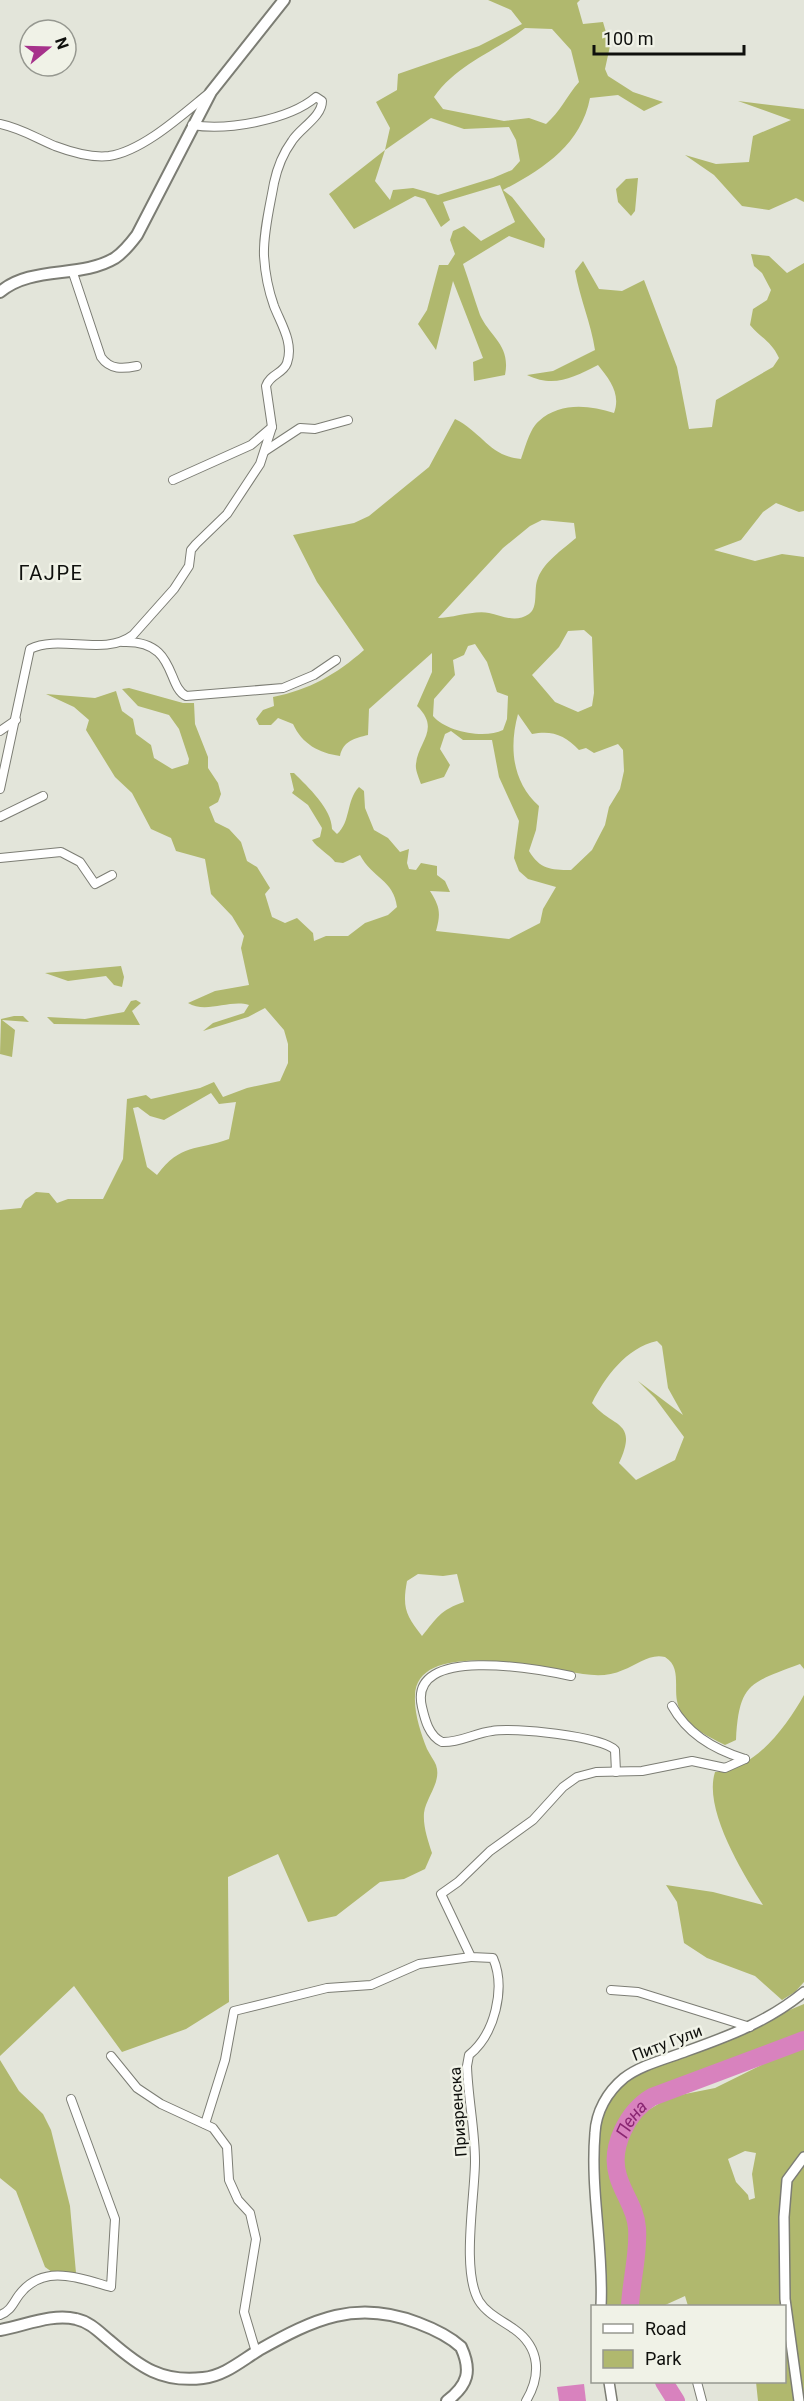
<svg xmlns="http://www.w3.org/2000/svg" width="804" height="2401" font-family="Roboto,sans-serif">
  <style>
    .green { fill: #b0b86e; fill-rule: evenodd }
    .water { fill: #d882be }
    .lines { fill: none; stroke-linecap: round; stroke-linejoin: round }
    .river { stroke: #d882be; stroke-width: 18 }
    .minor-casing { stroke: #7c7d74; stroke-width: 10 }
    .tertiary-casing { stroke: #7c7d74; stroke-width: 12 }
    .secondary-casing { stroke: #7c7d74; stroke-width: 14 }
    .minor { stroke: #fff; stroke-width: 8 }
    .tertiary { stroke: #fff; stroke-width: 9 }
    .secondary { stroke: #fff; stroke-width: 10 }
    .labels { text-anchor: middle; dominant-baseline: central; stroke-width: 5; stroke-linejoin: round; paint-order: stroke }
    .street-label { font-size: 16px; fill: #0f100d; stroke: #f0f2e7 }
    .water-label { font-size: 18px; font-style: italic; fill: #8a2672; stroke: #f0f2e7 }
    .quarter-label { font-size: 20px; letter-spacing: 1.5px; fill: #0f100d; stroke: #f0f2e7 }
  </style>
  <rect width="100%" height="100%" fill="#e3e5da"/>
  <g class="green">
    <path d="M488 0H580L577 3 583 24 603 22 610 46 605 69 608 76 633 92 663 102 644 111 618 95 590 98C581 145 542 170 503 190L512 197 545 239 544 248 509 236 463 264C469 281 474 298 480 315 490 337 511 345 505 375L474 381 473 362 483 358 453 281 436 350 418 324 427 310 439 265H448L455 254 450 240 453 231 464 226 481 241 515 222 500 185 443 202 450 220 441 227 425 199 415 196 354 229 329 194 385 150 390 128 376 102 397 90 398 74 479 46 522 24 511 10ZM525 28 552 29 571 50 579 82C566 97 560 112 546 124L529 118 504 121 443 109 434 97C457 64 495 52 525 28ZM431 118 464 129 509 127 516 140 520 161 512 170 493 178 438 195 413 188 393 190 390 200 375 181 385 150Z"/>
    <path d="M738 101 804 109V202L796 198 769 210 742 206 714 175 685 155 716 164 749 162 753 136 791 120Z"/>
    <path d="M638 178 635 211 631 216 618 202 616 189 626 179Z"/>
    <path d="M751 254 769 256 787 273 804 263V511L799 512 776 503 763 512 741 540 714 550 755 561 782 554 804 557V1669L800 1664C750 1683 739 1683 736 1740L725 1745C707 1736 681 1724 677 1701 674 1685 681 1667 665 1657 650 1653 637 1665 623 1670 610 1676 597 1676 583 1674 548 1669 416 1636 415 1696 414 1713 421 1734 427 1749 430 1755 434 1760 436 1765 442 1782 426 1797 424 1813 423 1827 428 1840 432 1853L425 1869 404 1879 380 1882 336 1916 308 1922 278 1854 228 1877 229 2002 186 2029 122 2052 74 1986 0 2056V1210L21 1208 25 1200 36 1192 49 1193 57 1203 68 1199H103L123 1159 127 1099 146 1095 151 1099 200 1088 214 1082 223 1097 247 1088 280 1081 288 1063V1044L284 1030 265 1008 248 1017 203 1031 213 1023 244 1013 249 1005C230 999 206 1014 188 1003L215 991 249 985 241 948 244 936 232 916 211 894 205 859 176 851 171 838 151 829 132 793 115 777 86 730 89 720 74 707 46 694 95 698 116 691 122 711 133 719 136 734 151 745 154 758 172 769 188 764 189 759 179 729 169 715 138 706 122 689 129 688 183 703H194L195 724 208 757V768L218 783 221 794 218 802 209 807 215 822 229 829 241 842 247 861 257 867 270 888 265 894 272 917 285 923 297 918 313 933 314 941 326 936H348L365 923 388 915 397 907C394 880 372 878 360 855L343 863 335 862C329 854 317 848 312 840L320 837 322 828 308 805 292 793 294 790 290 773H294C308 787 332 809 332 829L337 834C351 822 346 800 359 787L364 791 365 808 374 830 388 838 400 852 409 849 407 863 409 869 416 870 421 863 437 866V875L445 881 450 892 430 891C440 907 441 913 436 931L509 939 540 923 543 909 556 887 528 879 519 871 514 858 519 821 499 777 492 740H463L451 731 445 734 440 749 450 765 444 777 421 784C419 778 415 770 416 764 418 742 441 729 417 706L432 672V653L369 709 368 735C355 738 343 741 340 756 319 753 302 744 293 724L278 718 271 725H259L256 719 263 710 274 706 273 697C309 690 337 674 364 650L317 582 293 535 354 523 369 516 429 467 455 419C483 433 489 456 521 459 525 448 530 428 539 421 560 402 589 405 614 413 621 394 610 380 598 365 572 378 554 388 527 375L553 371 595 350C591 323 580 299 575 271L583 261 599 289 622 291 644 280 677 367 689 429 712 427 716 400 773 367 779 358C771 341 762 339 750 325L753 309 767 300 771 290 762 273 754 266ZM542 520 574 523 576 538C563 549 544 562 538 578 533 589 539 607 529 614 516 623 502 616 489 613 474 610 453 618 438 618L503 548 530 526ZM584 630 592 637 594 693 592 706 578 712 555 702 532 675 559 647 568 631ZM475 644 487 662 497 692 508 696 507 719 503 730C485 739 446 732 433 716L434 699 455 675 453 660 464 655 468 646ZM518 714 532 734C552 730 565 735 579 750L586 748 594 753 618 744 623 750 624 771 620 789 609 807 605 825 592 850 571 870C550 870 540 869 529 851L536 830 539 806C512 782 509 747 518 714ZM211 1093 219 1104 236 1102 229 1139C196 1151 181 1143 157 1175L147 1167 133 1108 138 1107 150 1116 164 1120ZM657 1341 662 1346 668 1388 683 1415 638 1381 655 1398 684 1437 675 1460 636 1480 619 1463C639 1420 612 1428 592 1403 605 1377 626 1348 657 1341ZM418 1574 443 1576 457 1574 464 1602C440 1610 437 1618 422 1636 406 1615 402 1608 407 1581Z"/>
    <path d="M121 966 124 977 122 987 114 985 106 976 68 981 45 973Z"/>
    <path d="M136 1000 141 1003 132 1011 140 1025 54 1024 47 1017 85 1019 124 1012 131 1001Z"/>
    <path d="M14 1016H23L29 1022 2 1020 15 1030 12 1057 0 1054 1 1019Z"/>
    <path d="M804 1695V1982L795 1992 782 2000 755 1976 707 1958 684 1943 677 1902 666 1885 713 1892 763 1905C743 1874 703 1809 715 1772 755 1770 786 1727 804 1695Z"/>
    <path d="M804 2004V2040L652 2097C628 2111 609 2147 618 2176 623 2194 636 2209 637 2228 639 2254 631 2281 630 2306H601L596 2124 622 2080Z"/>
    <path d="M804 2044V2401H758L756 2382H784V2306H688L685 2296 663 2306H638L642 2222 624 2171 621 2149 627 2131 635 2118 670 2097 715 2088ZM745 2151 756 2153 752 2174 755 2198 749 2200 748 2195 736 2182 728 2159Z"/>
    <path d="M0 2060 19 2091 43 2114 51 2130 70 2206 76 2273 52 2272 45 2267 16 2191 0 2178Z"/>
  </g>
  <path class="water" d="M584 2384 586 2401H559L557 2387Z"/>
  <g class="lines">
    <g class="river">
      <path id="s1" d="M630 2306C631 2281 639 2254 637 2228 636 2209 623 2194 618 2176 609 2147 628 2111 652 2097L804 2040"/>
      <path d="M664 2382 676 2401"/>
    </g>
    <g class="minor-casing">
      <g id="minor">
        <path d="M0 124C20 128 36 138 55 146 71 152 92 158 109 156 143 151 183 114 209 93"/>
        <path d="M72 270 101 357C110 370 123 369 137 366"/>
        <path d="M265 451 300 428 315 429 348 420"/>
        <path d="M173 480 251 445 272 427"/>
        <path d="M123 642C177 640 166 686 186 696L283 688 314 675 336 660"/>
        <path d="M0 731 16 720"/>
        <path d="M0 789 30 649C60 634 104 657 133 635L174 589 189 566 191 550 196 544 227 514 260 464 272 427 266 386C270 374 283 374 287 363 294 343 281 324 274 306 269 292 265 272 264 256 263 233 270 206 274 183 277 169 284 152 292 141 300 128 322 117 322 101L316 97C289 120 227 131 192 125"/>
        <path d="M0 817 43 796"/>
        <path d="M0 858 61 852 80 862 95 884 112 875"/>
        <path d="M571 1676C538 1669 407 1644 422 1707 425 1720 429 1736 442 1742 459 1743 475 1733 492 1731 513 1727 601 1736 615 1750L616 1772"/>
        <path d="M672 1706C687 1733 715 1750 745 1759"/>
        <path d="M611 1990 638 1992 750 2027"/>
        <path d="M111 2056 137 2088 161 2104 213 2128 227 2147 229 2180 238 2200 250 2213 256 2239 244 2312 256 2352"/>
        <path d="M205 2124 225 2060 234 2011 327 1988 371 1985 419 1964 471 1957"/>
        <path d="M0 2315C11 2311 13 2303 19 2295 43 2263 79 2278 111 2287L115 2219 71 2099"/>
        <path d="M697 2382 702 2401"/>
        <path d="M526 2401C541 2376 541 2348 514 2329 503 2321 487 2314 479 2301 461 2271 475 2196 475 2161 475 2130 468 2098 467 2066L469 2055C495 2034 506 1988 493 1958L471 1957 441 1894 458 1882 490 1851 533 1820 563 1787 577 1777 596 1772 642 1771 692 1761 725 1768 745 1759"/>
      </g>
    </g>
    <g class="tertiary-casing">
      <g id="tertiary">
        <path d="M601 2306C604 2249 590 2191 595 2133 596 2112 607 2092 624 2078 641 2065 666 2059 687 2051 729 2036 769 2021 804 1992"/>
        <path d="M609 2382 612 2401"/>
        <path d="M799 2401 785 2299 784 2217 787 2180 804 2157"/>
      </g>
    </g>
    <g class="secondary-casing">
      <g id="secondary">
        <path d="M0 292C32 265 80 279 115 258 124 252 131 243 137 235L211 92 284 0"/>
        <path d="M0 2330C24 2326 52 2313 76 2319 90 2322 99 2332 110 2341 140 2367 162 2383 203 2378 224 2376 241 2361 259 2350 314 2319 356 2299 418 2323 434 2329 449 2336 461 2347 472 2371 468 2385 447 2401"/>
      </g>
    </g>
    <use href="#minor" class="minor"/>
    <use href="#tertiary" class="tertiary"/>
    <use href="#secondary" class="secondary"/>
  </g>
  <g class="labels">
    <g class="street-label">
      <text transform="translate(667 2043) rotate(-21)">Питу Гули</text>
      <text transform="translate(458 2112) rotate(-94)">Призренска</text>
    </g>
    <g class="water-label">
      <text stroke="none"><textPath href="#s1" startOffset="195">Пена</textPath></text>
    </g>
    <g class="quarter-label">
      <text x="51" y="573">ГАЈРЕ</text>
    </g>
  </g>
  <rect x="591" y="2305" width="195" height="78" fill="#f0f2e7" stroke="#969890" stroke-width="1.5"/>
  <rect x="603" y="2324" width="30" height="9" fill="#ffffff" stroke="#969890" stroke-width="1.5"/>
  <text x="645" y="2335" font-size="18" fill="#0f100d">Road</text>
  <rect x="603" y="2350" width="30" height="18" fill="#b0b86e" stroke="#969890" stroke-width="1.5"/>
  <text x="645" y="2365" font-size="18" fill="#0f100d">Park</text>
  <g transform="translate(48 48) rotate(71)"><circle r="28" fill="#f0f2e7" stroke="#969890" stroke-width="1.5"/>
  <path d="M0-4.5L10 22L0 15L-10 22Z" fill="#a6328b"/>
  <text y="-9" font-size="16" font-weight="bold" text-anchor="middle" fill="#0f100d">N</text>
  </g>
  <path d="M594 45v9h150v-9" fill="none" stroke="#0f100d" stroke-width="3"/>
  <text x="603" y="45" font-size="18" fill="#0f100d" stroke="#f0f2e7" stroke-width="4.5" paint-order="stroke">100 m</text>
</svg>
